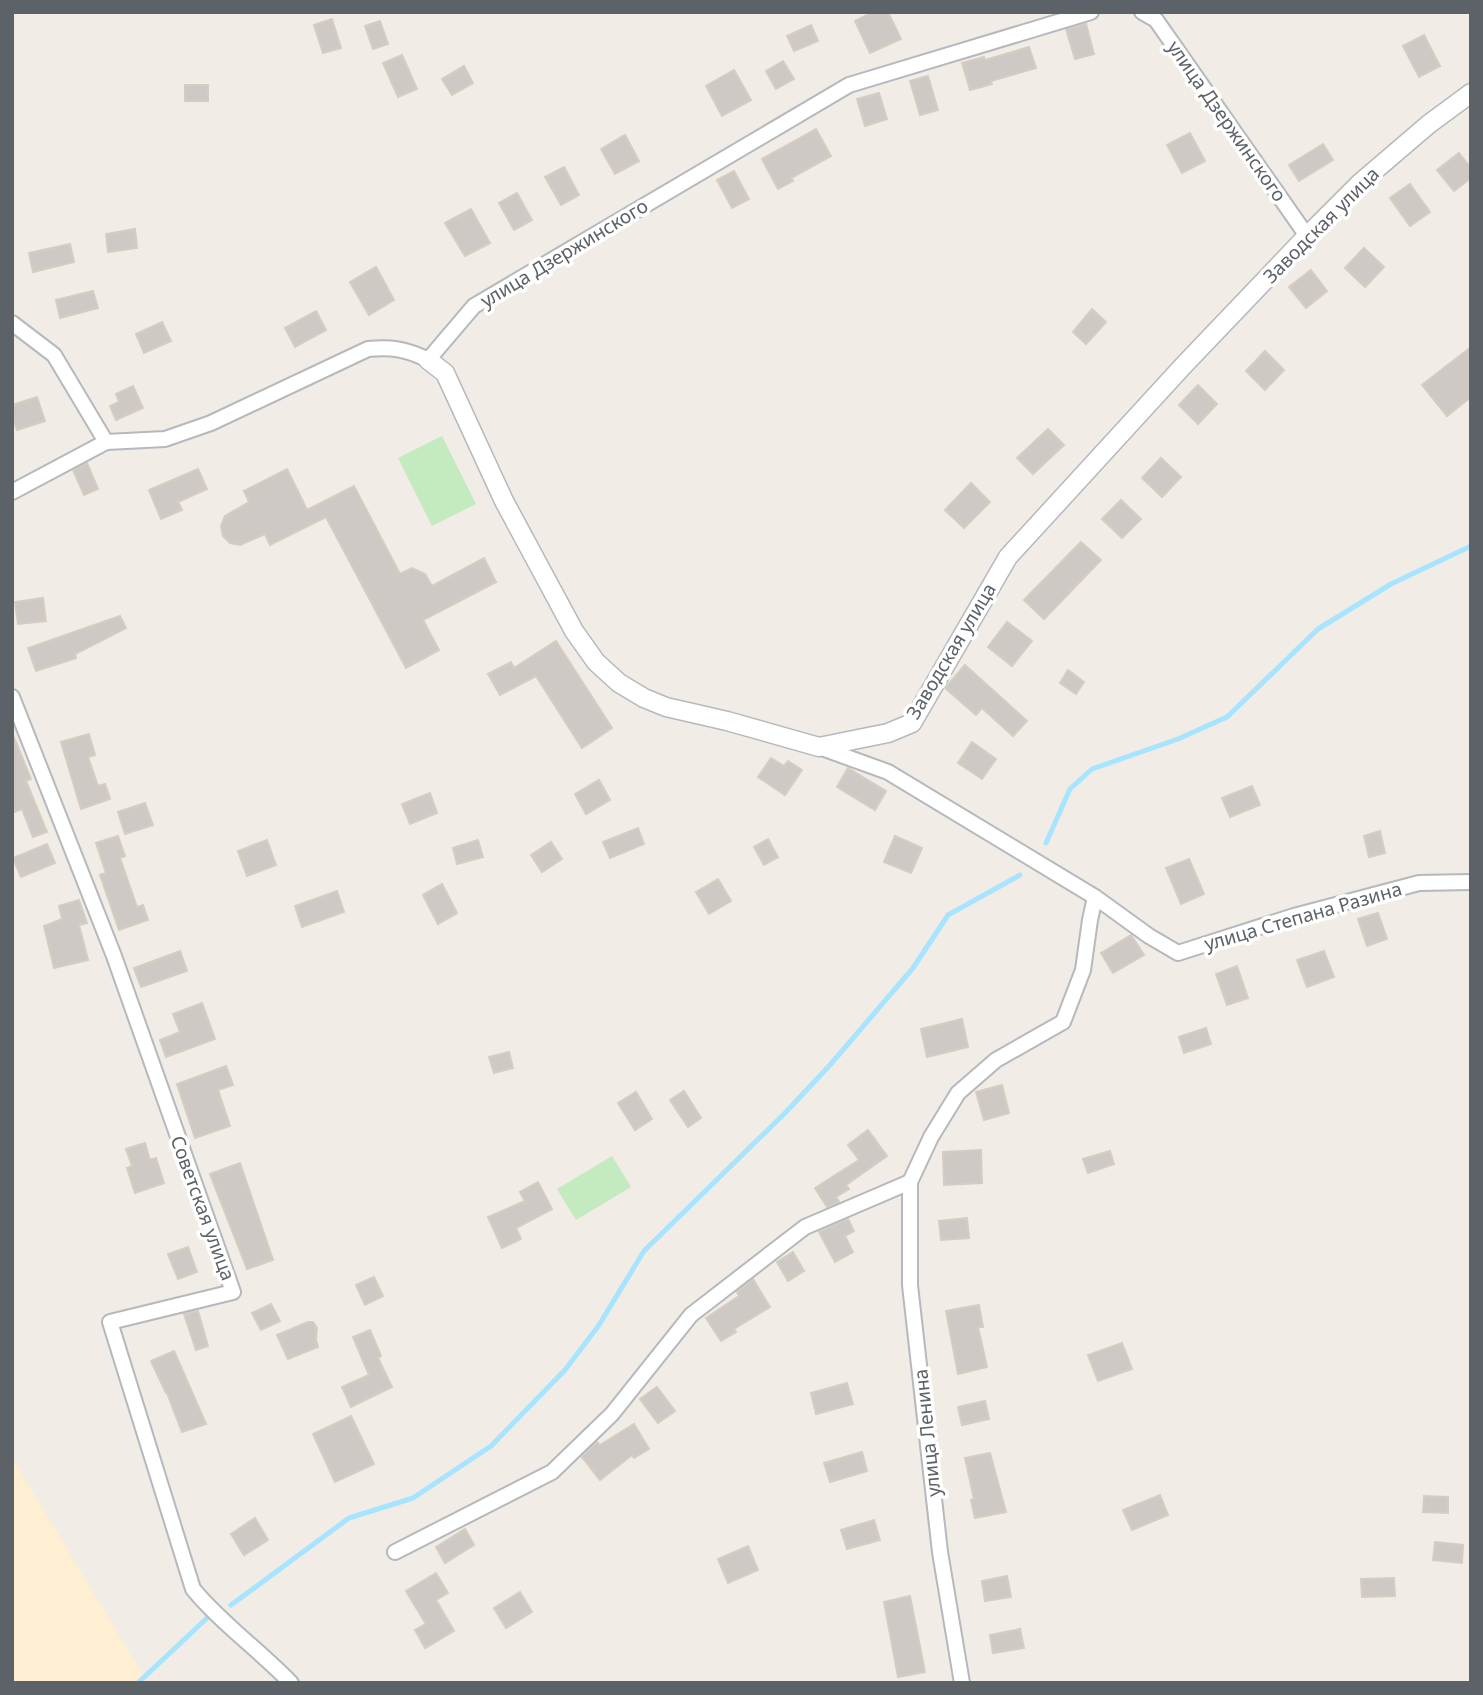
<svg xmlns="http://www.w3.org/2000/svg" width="1483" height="1695" font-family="'Noto Sans',sans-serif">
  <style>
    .green { fill: #c4ebbf }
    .sand { fill: #feeed2 }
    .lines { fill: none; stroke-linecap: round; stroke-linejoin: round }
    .stream { stroke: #a6e4ff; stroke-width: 5 }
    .building { fill: #cec9c4; stroke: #d6cdc2; stroke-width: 2 }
    .minor-casing { stroke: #b5b9bd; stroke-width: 18 }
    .tertiary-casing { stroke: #b5b9bd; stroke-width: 21 }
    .minor { stroke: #fff; stroke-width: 14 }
    .tertiary { stroke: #fff; stroke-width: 18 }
    .labels { text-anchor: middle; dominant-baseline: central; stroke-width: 7; stroke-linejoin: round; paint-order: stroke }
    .street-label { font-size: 19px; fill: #5c6267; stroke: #fff }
  </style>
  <rect width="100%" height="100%" fill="#f1ece5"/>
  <g class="green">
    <path d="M442 436 476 504 432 526 398 458Z"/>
    <path d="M612 1156 631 1187 576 1220 557 1189Z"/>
  </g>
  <path class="sand" d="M12 1457 148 1683H12Z"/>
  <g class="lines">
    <g class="stream">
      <path d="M1046 843 1070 789 1092 769 1178 739 1227 717 1318 629 1391 584 1471 546"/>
      <path d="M231 1605 349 1518 413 1498 491 1446 565 1370 599 1325 644 1251 786 1112 830 1065 913 968 948 915 1020 875"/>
      <path d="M138 1683 207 1618"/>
    </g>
  </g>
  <g class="building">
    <path d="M873 12H888L901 39 870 53 855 21Z"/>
    <path d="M332 19 341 48 323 53 314 25Z"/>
    <path d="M380 21 388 44 373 49 365 26Z"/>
    <path d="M1086 24 1094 54 1075 59 1066 29Z"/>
    <path d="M811 25 818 41 794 51 787 36Z"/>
    <path d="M1424 35 1440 66 1419 77 1403 46Z"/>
    <path d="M1029 47 1036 68 991 81 992 84 970 90 962 63 984 57 985 60Z"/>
    <path d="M402 55 417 89 398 97 383 63Z"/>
    <path d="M783 61 794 79 776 89 766 71Z"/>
    <path d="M464 66 473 83 452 95 442 79Z"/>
    <path d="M734 70 751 100 722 116 706 86Z"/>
    <path d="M928 76 938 110 920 115 910 81Z"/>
    <rect x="185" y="85" width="23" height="16"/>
    <path d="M879 93 887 119 865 126 857 99Z"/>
    <path d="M816 129 831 156 791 178 793 181 778 189 762 159Z"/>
    <path d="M1190 133 1205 161 1182 173 1167 145Z"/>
    <path d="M625 135 639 161 615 174 601 149Z"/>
    <path d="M1323 144 1333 160 1299 181 1289 165Z"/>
    <path d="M1459 153 1471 168V178L1454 191 1437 170Z"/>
    <path d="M564 167 579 195 561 205 545 177Z"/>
    <path d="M734 171 749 199 732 208 717 180Z"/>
    <path d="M1410 184 1430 212 1410 226 1390 198Z"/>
    <path d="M517 193 532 220 514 230 499 203Z"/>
    <path d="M471 209 490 243 465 256 445 223Z"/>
    <path d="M135 229 137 248 108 252 106 234Z"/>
    <path d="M70 244 74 262 33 272 29 253Z"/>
    <path d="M1364 248 1384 267 1365 287 1345 268Z"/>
    <path d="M376 267 394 300 369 315 350 282Z"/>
    <path d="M1311 270 1327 291 1306 308 1289 287Z"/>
    <path d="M93 291 98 308 60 318 56 300Z"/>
    <path d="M1092 309 1106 322 1086 344 1073 332Z"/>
    <path d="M316 311 326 330 295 347 285 328Z"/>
    <path d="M162 322 171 341 144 353 136 334Z"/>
    <path d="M1471 347V397L1447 416 1422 385Z"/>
    <path d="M1265 351 1284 370 1265 390 1246 371Z"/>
    <path d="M1198 385 1217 404 1198 424 1179 405Z"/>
    <path d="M133 386 143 408 116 420 110 406 119 402 116 394Z"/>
    <path d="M37 397 45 421 17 430 12 416V405Z"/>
    <path d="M1048 429 1064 445 1033 474 1017 458Z"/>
    <path d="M1161 458 1181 477 1162 497 1142 478Z"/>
    <path d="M87 463 98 489 84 495 73 470Z"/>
    <path d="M198 469 207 489 178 502 182 510 161 519 149 490Z"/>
    <path d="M287 469 307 510 354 486 400 574 412 568 425 574 432 586 484 558 496 582 423 620 439 650 406 668 326 517 270 545 265 534 240 545 230 543 223 536 221 526 225 516 249 502 244 491Z"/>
    <path d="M971 483 990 502 964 528 945 510Z"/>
    <path d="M1121 500 1141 519 1122 538 1102 519Z"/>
    <path d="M1081 542 1101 560 1044 619 1024 600Z"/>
    <path d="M43 598 46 621 18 624 15 602Z"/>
    <path d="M120 616 126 628 75 654 76 658 36 671 28 648Z"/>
    <path d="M1007 622 1032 641 1012 666 988 647Z"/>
    <path d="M556 641 612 728 582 748 536 676 500 695 488 674 511 662 514 668Z"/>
    <path d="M965 665 1027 721 1013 736 982 708 976 715 945 688Z"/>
    <path d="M1068 670 1084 682 1076 694 1060 683Z"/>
    <path d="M89 734 95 755 88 757 98 786 105 784 110 799 81 809 61 742Z"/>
    <path d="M13 735 31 779 26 781 47 832 33 837 22 809 12 813Z"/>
    <path d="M972 742 996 759 982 779 958 763Z"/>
    <path d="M771 758 784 766 788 761 802 770 785 795 758 777Z"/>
    <path d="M848 768 886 791 875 810 837 787Z"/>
    <path d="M599 780 610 800 586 814 575 794Z"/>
    <path d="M1252 786 1260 805 1230 817 1222 798Z"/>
    <path d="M430 793 437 813 410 824 402 804Z"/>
    <path d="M145 803 153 825 125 834 118 812Z"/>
    <path d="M638 828 644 844 610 858 603 842Z"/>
    <path d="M1380 831 1385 853 1369 857 1364 836Z"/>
    <path d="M118 836 125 856 120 858 137 907 143 905 148 920 119 930 100 875 106 873 96 843Z"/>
    <path d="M895 836 922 848 911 873 884 862Z"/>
    <path d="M768 839 778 857 764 865 754 847Z"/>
    <path d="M267 840 276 865 247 876 238 851Z"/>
    <path d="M478 840 483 857 457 864 453 848Z"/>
    <path d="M551 842 562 859 542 872 531 855Z"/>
    <path d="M47 844 55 863 21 877 13 858Z"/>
    <path d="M1189 859 1204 894 1181 904 1166 868Z"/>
    <path d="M718 879 731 901 709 914 696 892Z"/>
    <path d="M442 884 457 913 438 924 423 895Z"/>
    <path d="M337 891 344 912 302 927 295 906Z"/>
    <path d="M79 900 87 923 79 925 88 960 54 968 44 926 62 919 59 906Z"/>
    <path d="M1378 913 1387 939 1367 946 1358 919Z"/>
    <path d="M1131 935 1144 955 1113 973 1101 953Z"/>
    <path d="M180 951 187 971 141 987 134 968Z"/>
    <path d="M1324 951 1334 977 1307 987 1297 960Z"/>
    <path d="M1237 966 1248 998 1227 1005 1216 974Z"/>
    <path d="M202 1003 215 1039 166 1057 160 1040 180 1032 173 1014Z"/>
    <path d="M962 1019 968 1047 927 1057 921 1029Z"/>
    <path d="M1206 1028 1211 1044 1184 1053 1179 1037Z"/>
    <path d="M509 1052 513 1068 494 1073 489 1057Z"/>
    <path d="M226 1066 233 1085 218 1090 230 1126 195 1138 177 1084Z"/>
    <path d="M1002 1085 1009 1113 984 1120 976 1092Z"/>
    <path d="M684 1091 701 1118 688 1127 670 1100Z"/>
    <path d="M636 1092 652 1119 635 1130 618 1103Z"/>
    <path d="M868 1130 887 1156 846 1185 849 1189 836 1197 839 1202 827 1207 815 1188 859 1160 848 1145Z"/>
    <path d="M145 1143 150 1160 156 1158 164 1183 135 1193 127 1168 132 1166 126 1149Z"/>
    <path d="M981 1150 982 1183 944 1185 943 1152Z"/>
    <path d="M1110 1151 1114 1164 1088 1173 1083 1159Z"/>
    <path d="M240 1163 273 1260 247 1269 210 1174Z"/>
    <path d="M538 1182 552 1209 516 1228 521 1239 502 1248 488 1217 525 1201 520 1192Z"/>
    <path d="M967 1218 969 1238 941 1240 939 1221Z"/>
    <path d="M848 1219 854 1231 845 1236 853 1252 835 1262 819 1232Z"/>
    <path d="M188 1247 197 1272 178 1279 168 1254Z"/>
    <path d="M793 1252 804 1271 788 1281 777 1262Z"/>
    <path d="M374 1277 383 1296 365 1305 356 1285Z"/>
    <path d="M753 1279 770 1307 734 1329 736 1332 721 1341 706 1318 739 1296 737 1292Z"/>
    <path d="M271 1304 280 1321 261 1330 252 1313Z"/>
    <path d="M979 1305 983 1327H978L987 1367 958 1374 946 1311Z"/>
    <path d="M198 1311 208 1346 196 1350 184 1314Z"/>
    <path d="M308 1322H313L317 1328 316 1340 318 1347 288 1359 277 1335Z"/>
    <path d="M370 1330 381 1356 378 1358 392 1387 351 1407 342 1387 369 1375 353 1337Z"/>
    <path d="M1122 1343 1132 1369 1098 1381 1088 1355Z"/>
    <path d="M174 1351 206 1424 182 1432 167 1393H166L151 1361Z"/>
    <path d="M847 1383 853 1404 816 1414 811 1393Z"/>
    <path d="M657 1387 675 1411 658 1423 640 1399Z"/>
    <path d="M985 1401 989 1419 962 1425 958 1407Z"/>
    <path d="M351 1416 374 1464 335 1482 313 1434Z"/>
    <path d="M634 1424 649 1449 634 1458 632 1455 600 1480 582 1457 597 1442 600 1445Z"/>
    <path d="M862 1452 867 1471 830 1482 824 1463Z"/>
    <path d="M990 1453 1006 1512 975 1518 971 1500 974 1499 965 1458Z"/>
    <path d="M1160 1495 1168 1515 1132 1530 1123 1510Z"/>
    <path d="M1424 1496 1448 1497V1513L1423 1512Z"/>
    <path d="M255 1518 268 1540 244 1555 231 1534Z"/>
    <path d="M874 1520 880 1540 847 1549 841 1530Z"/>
    <path d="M465 1529 474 1545 445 1563 436 1547Z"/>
    <path d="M1435 1542 1463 1545 1462 1563 1433 1560Z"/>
    <path d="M748 1546 758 1570 728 1583 718 1559Z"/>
    <path d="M436 1573 448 1593 436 1600 454 1631 425 1648 415 1630 426 1624 406 1591Z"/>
    <path d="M1007 1576 1011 1597 985 1601 982 1581Z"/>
    <path d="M1394 1578 1395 1596 1362 1597 1361 1579Z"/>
    <path d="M520 1592 532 1612 506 1628 494 1608Z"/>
    <path d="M910 1596 925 1672 898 1677 884 1602Z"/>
    <path d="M1020 1629 1024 1648 993 1653 990 1635Z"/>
  </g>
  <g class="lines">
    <g class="minor-casing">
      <g id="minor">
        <path d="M1142 12 1156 20 1307 236"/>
        <path d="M12 323 54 355 106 442"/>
        <path d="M12 492 106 442 165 439 211 423 368 349C392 347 407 349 428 360L474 306 849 85 1091 12"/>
        <path d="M12 697 114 956 233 1292 110 1322 193 1589C222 1624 259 1650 291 1683"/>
        <path d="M819 747 888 772 1095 897 1149 936 1178 953 1294 916 1419 883 1471 882"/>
        <path d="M395 1552 552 1472 612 1414 691 1315 805 1227 910 1182"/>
        <path d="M962 1683 940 1552 910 1285V1182L931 1137 958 1093 996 1060 1063 1022 1083 970 1090 920 1095 897"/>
      </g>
    </g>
    <g class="tertiary-casing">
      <path id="tertiary" d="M428 360 445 373 504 501 574 631 596 662 619 683 644 698 666 707 727 721 819 747 888 733 912 723 1008 557 1183 366 1307 236 1360 183 1429 124 1471 93"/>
    </g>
    <use href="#minor" class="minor"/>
    <use href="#tertiary" class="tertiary"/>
  </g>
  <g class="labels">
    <g class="street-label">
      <text transform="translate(1227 121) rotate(55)">улица Дзержинского</text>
      <text transform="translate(1321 225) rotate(-45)">Заводская улица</text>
      <text transform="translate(564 253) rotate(-31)">улица Дзержинского</text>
      <text transform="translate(951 651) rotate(-59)">Заводская улица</text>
      <text transform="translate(1303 916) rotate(-16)">улица Степана Разина</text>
      <text transform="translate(203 1208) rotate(70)">Советская улица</text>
      <text transform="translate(927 1433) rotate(-96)">улица Ленина</text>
    </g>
  </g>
  <rect width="1483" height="1695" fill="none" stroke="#5c6267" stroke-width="28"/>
</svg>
